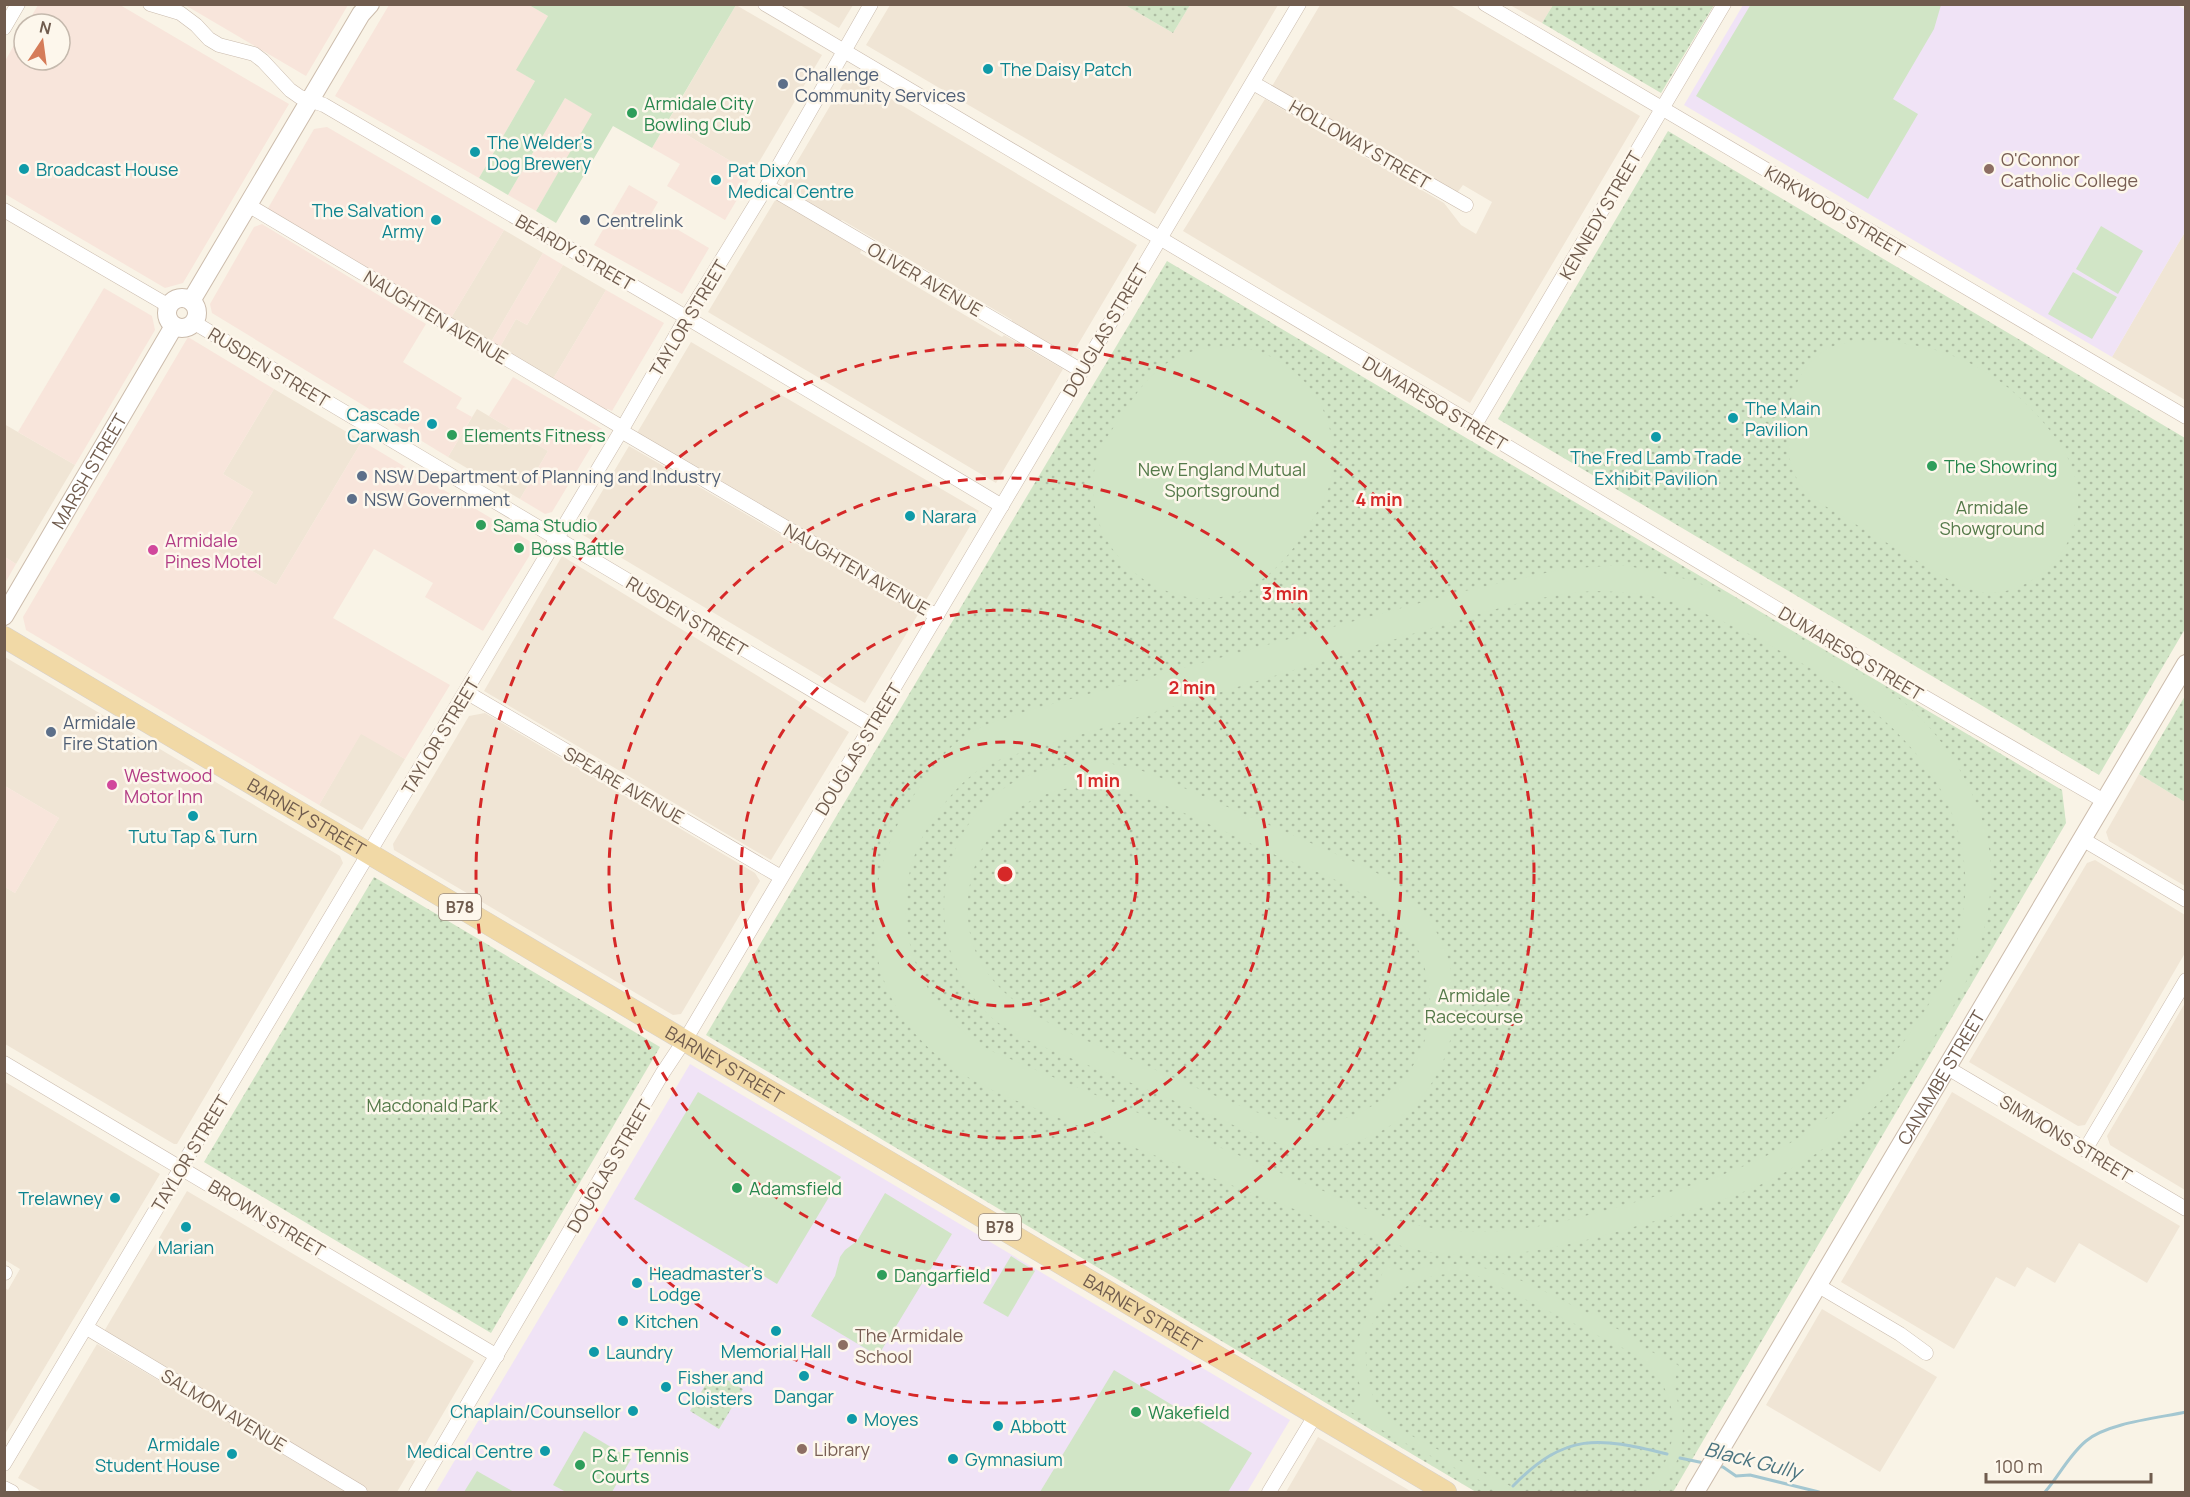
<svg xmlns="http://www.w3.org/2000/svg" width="2190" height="1497" font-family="Manrope,sans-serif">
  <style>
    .residential { fill: #f0e5d5 }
    .commercial { fill: #f8e5db }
    .education { fill: #f0e3f6 }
    .park { fill: url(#park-dots) }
    .pitch { fill: #d1e5c6; fill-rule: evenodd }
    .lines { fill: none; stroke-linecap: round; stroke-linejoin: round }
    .stream { stroke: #a4c7d1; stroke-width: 3 }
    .street-casing { stroke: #cabbad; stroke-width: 15 }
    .secondary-casing { stroke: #ccbcac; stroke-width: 20 }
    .primary-casing { stroke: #d7d1cd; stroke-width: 22 }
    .street { stroke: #fff; stroke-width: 14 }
    .secondary { stroke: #fff; stroke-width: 18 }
    .primary { stroke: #f1d9a6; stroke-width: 21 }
    .ring { fill: none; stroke: #d62828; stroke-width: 3; stroke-dasharray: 10 8 }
    .culture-dot { fill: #0f9aa8; stroke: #fdf7ec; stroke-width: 2 }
    .service-dot { fill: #5c6f8a; stroke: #fdf7ec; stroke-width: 2 }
    .leisure-dot { fill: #2e9e5b; stroke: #fdf7ec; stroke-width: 2 }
    .education-dot { fill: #8d6e63; stroke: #fdf7ec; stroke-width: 2 }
    .hotel-dot { fill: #d1479c; stroke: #fdf7ec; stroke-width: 2 }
    .labels { text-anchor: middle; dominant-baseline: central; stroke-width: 5; stroke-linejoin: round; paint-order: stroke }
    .shield { fill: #fdf7ec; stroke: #9a8a7d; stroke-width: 1.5 }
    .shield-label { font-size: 16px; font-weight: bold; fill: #705c4e }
    .culture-label { font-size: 18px; fill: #0d838f; stroke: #fdf7ec; text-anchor: start }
    .service-label { font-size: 18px; fill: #4e5e75; stroke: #fdf7ec; text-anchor: start }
    .leisure-label { font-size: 18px; fill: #27864d; stroke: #fdf7ec; text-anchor: start }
    .street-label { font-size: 18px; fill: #705c4e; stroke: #fdf7ec }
    .education-label { font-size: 18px; fill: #785e54; stroke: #fdf7ec; text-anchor: start }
    .park-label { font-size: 18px; fill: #557a4a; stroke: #fdf7ec }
    .hotel-label { font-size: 18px; fill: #b23c85; stroke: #fdf7ec; text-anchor: start }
    .water-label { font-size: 20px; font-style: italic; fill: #4a7480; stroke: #fdf7ec }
    .centre { fill: #d62828; stroke: #fdf7ec; stroke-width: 3 }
    .ring-label { font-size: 18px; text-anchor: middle; font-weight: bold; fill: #d62828; stroke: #fdf7ec; stroke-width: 5; stroke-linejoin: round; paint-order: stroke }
  </style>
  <defs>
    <pattern id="park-dots" width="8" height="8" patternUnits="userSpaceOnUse" patternTransform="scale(1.5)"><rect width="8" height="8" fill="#d1e5c6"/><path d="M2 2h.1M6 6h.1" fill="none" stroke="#aebda3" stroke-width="1.8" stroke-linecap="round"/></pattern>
  </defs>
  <rect width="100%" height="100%" fill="#f9f3e6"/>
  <g class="residential">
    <path d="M736 5 822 55 752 174 667 123Z"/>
    <path d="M800 5H853L839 28Z"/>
    <path d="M890 5H1125L1173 33 1190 5H1278L1155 214 866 45Z"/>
    <path d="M1320 5H1450L1640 116 1470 403 1183 231 1265 99 1444 203 1461 225 1476 234 1492 202 1463 185 1457 193 1271 88Z"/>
    <path d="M1510 5H1553L1542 23Z"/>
    <path d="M849 74 1137 245 1070 358 1010 324 1012 320 842 220 839 222 782 187Z"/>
    <path d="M777 197 862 249 860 253 1002 337 1004 335 1063 369 996 483 708 312Z"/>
    <path d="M504 230 543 253 491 342 451 318Z"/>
    <path d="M2185 232V400L2112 357Z"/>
    <path d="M563 265 606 290 553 379 500 347 516 319 527 325Z"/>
    <path d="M691 342 979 511 926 600 850 555 847 558 637 433Z"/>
    <path d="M274 389 362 441 276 585 218 551 253 492 223 474Z"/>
    <path d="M477 409 548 451 520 499 448 457Z"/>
    <path d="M4 424 75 465 16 564 5 557Z"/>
    <path d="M629 446 859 580 862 576 920 611 865 703 578 532Z"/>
    <path d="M562 556 849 732 771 860 484 691Z"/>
    <path d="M5 657 340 856 343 863 177 1144H174L5 1044V887L15 893 59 818 5 786Z"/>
    <path d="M485 713 755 873 760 881 681 1014 673 1015 394 850 393 844 469 716Z"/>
    <path d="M361 733 405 759 362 830 319 805Z"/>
    <path d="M2139 774 2185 802V886L2109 841 2106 832Z"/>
    <path d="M2095 860 2185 915V953L2085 1125 2078 1126 1969 1062 2087 863Z"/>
    <path d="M2185 1003V1190L2110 1145 2107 1136Z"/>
    <path d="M5 1082 160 1174 5 1434V1288L8 1290 20 1269 5 1260Z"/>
    <path d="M1952 1092 2180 1226 2147 1283 2079 1243 2055 1283 2027 1267 2015 1287 1996 1277 1954 1349 1841 1282Z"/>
    <path d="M187 1191 474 1361 397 1492H370L103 1333Z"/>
    <path d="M1822 1309 1937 1377 1880 1472 1766 1405Z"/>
    <path d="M97 1344 349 1492H43L18 1478Z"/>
    <path d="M1318 1437 1412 1492H1286Z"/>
  </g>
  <g class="commercial">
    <path d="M38 5H120L289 104 183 283 165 288 5 194V61L24 28V60H60V24H27Z"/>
    <path d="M185 5H348L306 76Z"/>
    <path d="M389 5H529L548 16 517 70 535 81 479 178 335 96Z"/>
    <path d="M565 98 593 114 536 211 508 195Z"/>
    <path d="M667 123 752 174 725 220 667 186 680 164 652 148Z"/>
    <path d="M327 127 504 230 451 318 267 210 314 129Z"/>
    <path d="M629 185 658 202 651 214 709 248 682 294 594 245Z"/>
    <path d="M262 224 426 324 403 362 462 398 456 408 472 417 448 457 212 313 210 304 254 227Z"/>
    <path d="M543 253 563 265 527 325 516 319 500 347 491 342Z"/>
    <path d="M104 288 152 316 155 330 75 465 18 432Z"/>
    <path d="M606 290 664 323 612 411 608 409 603 410 553 379Z"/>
    <path d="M188 337 274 389 223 474 253 492 218 551 276 585 362 441 536 545 483 631 425 597 433 583 374 549 333 618 450 685 405 759 361 734 319 805 26 630 23 617Z"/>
    <path d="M513 377 602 429 552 512 545 514 520 499 548 451 489 416Z"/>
    <path d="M5 557 16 564 5 583Z"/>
    <path d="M5 786 59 818 15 893 5 887Z"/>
  </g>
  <g class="education">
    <path d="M1743 5H2177L2186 10 2185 232 2112 357 1684 105Z"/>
    <path d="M690 1064 1290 1420 1247 1492H436Z"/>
  </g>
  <g class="park">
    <path d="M1125 5H1190L1173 33Z"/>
    <path d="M1553 5V4L1714 5 1661 93 1542 23Z"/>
    <path d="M1668 131 2185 438V629L2099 775 1498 419Z"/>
    <path d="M1167 261 2062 790 2066 823 1673 1492H1476L706 1035Z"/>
    <path d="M2185 696 2186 802H2185L2139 774Z"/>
    <path d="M374 877 660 1047 491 1333 204 1162Z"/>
    <path d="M713 1372 743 1389 719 1429 690 1411Z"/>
  </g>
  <g class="pitch">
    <path d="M1751 4 1941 5 1934 29 1893 99 1918 114 1868 199 1696 96Z"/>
    <path d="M529 5H736L652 148 613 126 556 223 536 211 592 114 565 98 508 195 479 178 535 81 516 70 548 16Z"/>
    <path d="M2101 226 2143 251 2118 294 2076 269Z"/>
    <path d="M2073 272 2117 297 2092 339 2048 314Z"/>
    <path d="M1850 342C1930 338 1990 360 2043 422 2061 443 2076 466 2078 494 2082 544 2040 591 1991 593 1979 593 1967 588 1956 584L1815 500C1808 494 1801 487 1797 479 1777 440 1786 371 1827 349 1834 345 1842 344 1850 342Z"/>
    <path d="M1230 346C1280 350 1321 384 1331 434 1333 445 1335 458 1333 470 1330 491 1319 510 1308 527 1282 568 1249 602 1196 598 1128 591 1078 526 1097 458 1102 442 1115 426 1124 412 1153 367 1175 348 1230 346Z"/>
    <path d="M1620 565C1653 570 1687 577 1718 591 1748 604 1777 624 1805 641 1838 659 1871 677 1901 700 1952 741 1996 819 1991 886 1987 928 1976 967 1955 1003 1907 1089 1833 1156 1741 1193 1702 1208 1662 1219 1623 1230 1558 1249 1491 1263 1423 1251 1390 1245 1359 1232 1327 1221 1271 1201 1215 1179 1159 1157 1124 1144 1089 1130 1054 1116 1005 1096 956 1079 919 1038 853 966 866 866 918 789 930 771 943 752 961 739 982 723 1009 717 1034 709L1456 593 1563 569ZM1597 591C1618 592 1639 593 1660 598 1714 612 1776 648 1825 677 1957 757 2011 879 1921 1017 1891 1063 1852 1103 1806 1133 1751 1170 1688 1187 1625 1205 1537 1230 1473 1245 1383 1216L989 1050C971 1040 957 1027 944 1011 893 950 893 867 943 805 954 792 965 779 979 770 991 762 1004 758 1017 754L1478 614C1517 603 1556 593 1597 591Z"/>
    <path d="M1100 762 1131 767 1154 775 1366 867C1380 875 1396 883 1408 895 1515 999 1425 1180 1277 1143L1022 1038C1007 1029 993 1021 982 1008 926 946 932 842 1000 791 1029 770 1065 763 1100 762ZM1091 786C1149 791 1215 828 1269 852 1303 867 1341 879 1372 900 1385 908 1397 918 1406 930 1419 947 1426 967 1429 988 1439 1055 1390 1114 1324 1123 1305 1125 1287 1121 1270 1117 1224 1101 1180 1080 1135 1061 1069 1032 975 1005 968 919 966 895 971 871 982 849 1004 808 1046 787 1091 786Z"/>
    <path d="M698 1092 841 1177 777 1284 634 1199Z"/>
    <path d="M885 1193 952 1234 878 1356 811 1316 835 1276 840 1257 845 1250 857 1241Z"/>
    <path d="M1011 1256 1035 1271 1008 1317 983 1303Z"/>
    <path d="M1457 1264C1504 1266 1550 1295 1591 1315L1593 1312 1600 1316 1599 1320 1634 1337 1632 1342 1678 1365C1677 1373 1674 1382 1674 1389 1676 1398 1680 1407 1682 1417 1686 1444 1676 1472 1658 1492H1644C1681 1457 1684 1398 1645 1362 1629 1349 1607 1341 1589 1331 1552 1313 1515 1294 1478 1276 1420 1264 1363 1300 1366 1362 1366 1379 1371 1396 1381 1410 1399 1433 1428 1444 1453 1457 1476 1469 1499 1481 1523 1492H1503L1401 1441 1351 1412 1359 1399 1361 1391 1356 1369V1345L1385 1266 1409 1272 1431 1265Z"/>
    <path d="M1114 1370 1252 1453 1228 1492H1040Z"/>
    <path d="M584 1431 631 1459 612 1492H566L553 1485Z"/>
    <path d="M477 1471 514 1492H464Z"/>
  </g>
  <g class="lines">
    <g class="stream">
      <path d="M1680 1458 1704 1463"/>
      <path d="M1716 1466 1723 1467 1736 1476 1750 1475 1819 1492"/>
      <path d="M1513 1486C1566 1432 1598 1437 1667 1454"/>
      <path d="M2045 1492C2059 1476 2069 1455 2086 1441 2107 1423 2158 1418 2186 1412"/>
    </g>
    <g class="street-casing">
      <g id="street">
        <path d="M150 4 180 13 196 25 209 39 219 45 254 54 263 61 290 90 300 97 324 105 669 307 1002 506"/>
        <path d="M765 4 1475 425 1495 439 1914 691 2104 801"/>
        <path d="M1485 4 2186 417"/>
        <path d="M4 28 18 4"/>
        <path d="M1253 83 1466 205"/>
        <path d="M767 186 1082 371"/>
        <path d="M248 205 623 428"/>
        <path d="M4 210 169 306"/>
        <path d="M193 322 871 725"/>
        <path d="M1475 425 1724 4"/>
        <path d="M621 431 937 616"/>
        <path d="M466 692 781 877"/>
        <path d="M2082 839 2186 900"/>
        <path d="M4 1063 497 1356"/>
        <path d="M1946 1067 2186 1209"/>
        <path d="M2085 1150 2186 980"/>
        <path d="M4 1273H5"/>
        <path d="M1817 1285 1900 1334 1926 1353"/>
        <path d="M87 1328 360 1492"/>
        <path d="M4 1464 621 431 686 318 767 186 871 4"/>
        <path d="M4 1488 12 1492"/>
        <path d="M416 1492 662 1074 690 1032 1299 4"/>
        <path d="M1269 1492 1316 1414"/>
      </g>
    </g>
    <g class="secondary-casing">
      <g id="secondary">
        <circle cx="182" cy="313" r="15"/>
        <path d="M191 301 361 14 370 4"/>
        <path id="s1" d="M4 616 174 326"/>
        <path id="s2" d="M1695 1492 2186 664"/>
      </g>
    </g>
    <g class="primary-casing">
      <g id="primary">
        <path id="s3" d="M4 637 1446 1492"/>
      </g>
    </g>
    <use href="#street" class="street"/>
    <use href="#secondary" class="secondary"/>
    <use href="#primary" class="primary"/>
  </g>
  <g class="ring">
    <circle cx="1005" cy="874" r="132"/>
    <circle cx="1005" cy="874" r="264"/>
    <circle cx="1005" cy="874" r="396"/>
    <circle cx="1005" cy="874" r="529"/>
  </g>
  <g class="culture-dot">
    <circle cx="988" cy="69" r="6"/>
    <circle cx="475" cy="152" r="6"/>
    <circle cx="24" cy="169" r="6"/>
    <circle cx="716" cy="180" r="6"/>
    <circle cx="436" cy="220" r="6"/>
    <circle cx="1733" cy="418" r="6"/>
    <circle cx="432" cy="424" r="6"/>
    <circle cx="1656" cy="437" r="6"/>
    <circle cx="910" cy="516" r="6"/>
    <circle cx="193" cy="816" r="6"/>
    <circle cx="115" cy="1198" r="6"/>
    <circle cx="186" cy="1227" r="6"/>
    <circle cx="637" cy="1283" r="6"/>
    <circle cx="623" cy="1321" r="6"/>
    <circle cx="776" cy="1331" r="6"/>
    <circle cx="594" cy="1352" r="6"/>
    <circle cx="804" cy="1376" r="6"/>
    <circle cx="666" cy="1387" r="6"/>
    <circle cx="633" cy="1411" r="6"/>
    <circle cx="852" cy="1419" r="6"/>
    <circle cx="998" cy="1426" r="6"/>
    <circle cx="545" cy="1451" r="6"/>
    <circle cx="232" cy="1454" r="6"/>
    <circle cx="953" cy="1459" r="6"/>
  </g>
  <g class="service-dot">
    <circle cx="783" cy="84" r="6"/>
    <circle cx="585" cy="220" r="6"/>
    <circle cx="362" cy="476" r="6"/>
    <circle cx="352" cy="499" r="6"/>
    <circle cx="51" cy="732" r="6"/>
  </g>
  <g class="leisure-dot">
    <circle cx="632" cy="113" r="6"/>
    <circle cx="452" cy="435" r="6"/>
    <circle cx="1932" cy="466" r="6"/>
    <circle cx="481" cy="525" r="6"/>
    <circle cx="519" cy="548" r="6"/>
    <circle cx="737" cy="1188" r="6"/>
    <circle cx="882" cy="1275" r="6"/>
    <circle cx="1136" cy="1412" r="6"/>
    <circle cx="580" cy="1465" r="6"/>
  </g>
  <g class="education-dot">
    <circle cx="1989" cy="169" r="6"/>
    <circle cx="843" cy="1345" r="6"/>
    <circle cx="802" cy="1449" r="6"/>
  </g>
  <g class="hotel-dot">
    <circle cx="153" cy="550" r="6"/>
    <circle cx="112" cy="785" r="6"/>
  </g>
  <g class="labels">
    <g class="shield">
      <rect x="439" y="894" width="42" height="26" rx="4.5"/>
      <rect x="979" y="1214" width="42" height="26" rx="4.5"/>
    </g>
    <g class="shield-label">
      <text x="460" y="907">B78</text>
      <text x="1000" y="1227">B78</text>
    </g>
    <g class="culture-label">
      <text x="1000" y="69">The Daisy Patch</text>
      <text x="487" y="142">The Welder's<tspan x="487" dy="21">Dog Brewery</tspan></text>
      <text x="36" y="169">Broadcast House</text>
      <text x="728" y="170">Pat Dixon<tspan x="728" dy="21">Medical Centre</tspan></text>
      <text x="424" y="210" text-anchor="end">The Salvation<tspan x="424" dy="21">Army</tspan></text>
      <text x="1745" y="408">The Main<tspan x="1745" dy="21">Pavilion</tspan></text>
      <text x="420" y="414" text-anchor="end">Cascade<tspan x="420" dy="21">Carwash</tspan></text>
      <text x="1656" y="457" text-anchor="middle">The Fred Lamb Trade<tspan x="1656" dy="21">Exhibit Pavilion</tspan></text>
      <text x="922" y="516">Narara</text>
      <text x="193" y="836" text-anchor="middle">Tutu Tap &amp; Turn</text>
      <text x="103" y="1198" text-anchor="end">Trelawney</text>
      <text x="186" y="1247" text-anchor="middle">Marian</text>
      <text x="649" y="1273">Headmaster's<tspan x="649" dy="21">Lodge</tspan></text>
      <text x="635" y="1321">Kitchen</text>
      <text x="776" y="1351" text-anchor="middle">Memorial Hall</text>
      <text x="606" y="1352">Laundry</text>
      <text x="678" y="1377">Fisher and<tspan x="678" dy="21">Cloisters</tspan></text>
      <text x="804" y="1396" text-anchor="middle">Dangar</text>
      <text x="621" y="1411" text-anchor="end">Chaplain/Counsellor</text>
      <text x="864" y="1419">Moyes</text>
      <text x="1010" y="1426">Abbott</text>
      <text x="220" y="1444" text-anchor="end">Armidale<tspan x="220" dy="21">Student House</tspan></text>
      <text x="533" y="1451" text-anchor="end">Medical Centre</text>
      <text x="965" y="1459">Gymnasium</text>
    </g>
    <g class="service-label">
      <text x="795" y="74">Challenge<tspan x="795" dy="21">Community Services</tspan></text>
      <text x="597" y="220">Centrelink</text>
      <text x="374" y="476">NSW Department of Planning and Industry</text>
      <text x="364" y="499">NSW Government</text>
      <text x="63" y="722">Armidale<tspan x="63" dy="21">Fire Station</tspan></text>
    </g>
    <g class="leisure-label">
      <text x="644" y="103">Armidale City<tspan x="644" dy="21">Bowling Club</tspan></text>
      <text x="464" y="435">Elements Fitness</text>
      <text x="1944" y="466">The Showring</text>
      <text x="493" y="525">Sama Studio</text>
      <text x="531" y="548">Boss Battle</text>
      <text x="749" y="1188">Adamsfield</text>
      <text x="894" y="1275">Dangarfield</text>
      <text x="1148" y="1412">Wakefield</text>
      <text x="592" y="1455">P &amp; F Tennis<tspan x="592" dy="21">Courts</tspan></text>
    </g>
    <g class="street-label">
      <text transform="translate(1360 144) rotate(30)">HOLLOWAY STREET</text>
      <text transform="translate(1835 211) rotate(31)">KIRKWOOD STREET</text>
      <text transform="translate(1600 215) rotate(-60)">KENNEDY STREET</text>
      <text transform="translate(575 252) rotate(30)">BEARDY STREET</text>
      <text transform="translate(925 279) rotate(30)">OLIVER AVENUE</text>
      <text transform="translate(436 317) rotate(31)">NAUGHTEN AVENUE</text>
      <text transform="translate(688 318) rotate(-59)">TAYLOR STREET</text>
      <text transform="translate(1105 330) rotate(-60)">DOUGLAS STREET</text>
      <text transform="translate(269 367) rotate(31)">RUSDEN STREET</text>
      <text transform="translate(1435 403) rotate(31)">DUMARESQ STREET</text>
      <text stroke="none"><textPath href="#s1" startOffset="168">MARSH STREET</textPath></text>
      <text transform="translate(857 569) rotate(30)">NAUGHTEN AVENUE</text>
      <text transform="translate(687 616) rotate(31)">RUSDEN STREET</text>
      <text transform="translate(1851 653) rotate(31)">DUMARESQ STREET</text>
      <text transform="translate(440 736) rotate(-59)">TAYLOR STREET</text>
      <text transform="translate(858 749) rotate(-59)">DOUGLAS STREET</text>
      <text transform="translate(624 785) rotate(30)">SPEARE AVENUE</text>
      <text stroke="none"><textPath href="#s3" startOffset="352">BARNEY STREET</textPath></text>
      <text stroke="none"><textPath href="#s3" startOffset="838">BARNEY STREET</textPath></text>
      <text stroke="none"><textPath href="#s2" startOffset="482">CANAMBE STREET</textPath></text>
      <text transform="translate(2066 1138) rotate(31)">SIMMONS STREET</text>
      <text transform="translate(190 1153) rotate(-59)">TAYLOR STREET</text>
      <text transform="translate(609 1166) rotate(-60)">DOUGLAS STREET</text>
      <text transform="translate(267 1218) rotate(31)">BROWN STREET</text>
      <text stroke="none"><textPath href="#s3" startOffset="1324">BARNEY STREET</textPath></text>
      <text transform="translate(224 1410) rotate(31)">SALMON AVENUE</text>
    </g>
    <g class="education-label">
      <text x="2001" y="159">O'Connor<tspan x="2001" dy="21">Catholic College</tspan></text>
      <text x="855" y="1335">The Armidale<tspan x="855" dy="21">School</tspan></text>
      <text x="814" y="1449">Library</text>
    </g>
    <g class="park-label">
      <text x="1222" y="469">New England Mutual<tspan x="1222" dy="21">Sportsground</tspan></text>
      <text x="1992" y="507">Armidale<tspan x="1992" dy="21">Showground</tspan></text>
      <text x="1474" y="995">Armidale<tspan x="1474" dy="21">Racecourse</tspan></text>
      <text x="432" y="1105">Macdonald Park</text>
    </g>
    <g class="hotel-label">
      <text x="165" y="540">Armidale<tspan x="165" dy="21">Pines Motel</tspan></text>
      <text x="124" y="775">Westwood<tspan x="124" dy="21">Motor Inn</tspan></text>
    </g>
    <g class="water-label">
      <text transform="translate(1753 1460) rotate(14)">Black Gully</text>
    </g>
  </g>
  <circle cx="1005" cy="874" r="9" class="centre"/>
  <g class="ring-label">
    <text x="1379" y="506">4 min</text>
    <text x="1285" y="600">3 min</text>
    <text x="1192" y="694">2 min</text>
    <text x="1098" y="787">1 min</text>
  </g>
  <rect width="2190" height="1497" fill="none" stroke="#705c4e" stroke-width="12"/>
  <g transform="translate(42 42) rotate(13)"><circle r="28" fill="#fdf7ec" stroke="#c5b9ad" stroke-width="1.5"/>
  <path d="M0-4.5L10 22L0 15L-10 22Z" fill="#d57c59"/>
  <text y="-9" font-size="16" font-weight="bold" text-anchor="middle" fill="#705c4e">N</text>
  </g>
  <path d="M1986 1473v9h165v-9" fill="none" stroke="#705c4e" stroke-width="3"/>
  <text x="1995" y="1473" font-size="18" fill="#705c4e" stroke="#fdf7ec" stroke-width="4.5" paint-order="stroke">100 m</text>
</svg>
